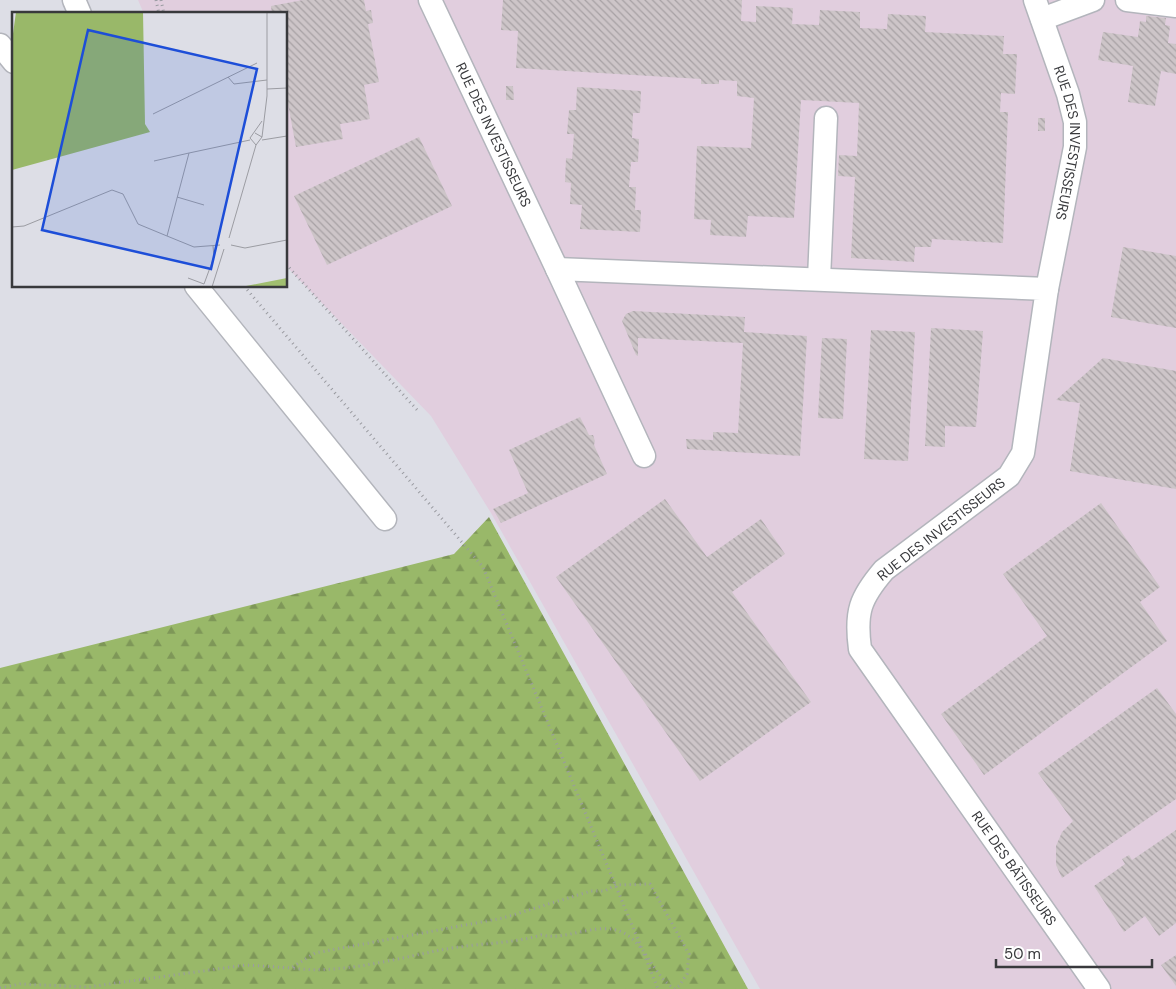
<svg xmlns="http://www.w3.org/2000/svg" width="1176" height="989" font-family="'DM Sans',sans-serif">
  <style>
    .industrial { fill: #e1cede }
    .forest { fill: url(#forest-firs) }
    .building { fill: url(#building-back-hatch) }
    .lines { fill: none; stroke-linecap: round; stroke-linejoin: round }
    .minor-casing { stroke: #b3b5bc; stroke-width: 25 }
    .path { stroke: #9a9ba1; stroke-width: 3; stroke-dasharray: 1 4; stroke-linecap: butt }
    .minor { stroke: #fff; stroke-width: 22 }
    .labels { text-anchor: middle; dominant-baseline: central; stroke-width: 4; stroke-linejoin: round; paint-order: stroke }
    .street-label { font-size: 14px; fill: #38393c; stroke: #fff }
    .inset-road { fill: none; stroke: #9b9ca2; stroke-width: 1 }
    .view { fill: #1d4ed8; fill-opacity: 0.15; stroke: #1d4ed8; stroke-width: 2.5 }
    .inset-edge { fill: none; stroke: #38393c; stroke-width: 2.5 }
  </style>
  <defs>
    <pattern id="forest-firs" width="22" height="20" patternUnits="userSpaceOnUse" patternTransform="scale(1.25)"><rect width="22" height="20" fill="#99b869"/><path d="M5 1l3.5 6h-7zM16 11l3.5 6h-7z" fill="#7e9758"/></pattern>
    <pattern id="building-back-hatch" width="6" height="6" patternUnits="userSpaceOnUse" patternTransform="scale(1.25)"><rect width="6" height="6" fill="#cdc5c8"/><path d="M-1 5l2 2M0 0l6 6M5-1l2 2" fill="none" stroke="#a7a1a4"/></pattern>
  </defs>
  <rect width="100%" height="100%" fill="#dddee6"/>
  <path class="industrial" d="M138 0H1176V989H760L491 513 431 416 286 266V14H144Z"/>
  <path class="forest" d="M489 517 748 989H0V668L454 554Z"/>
  <g class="building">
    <path d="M303 0H364L366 11 371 10 373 23 368 24 379 82 364 85 370 119 340 124 343 139 296 147 286 93V14H272L271 6Z"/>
    <path d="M503 0H742L741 21 756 22V6L793 8 792 24 819 25 820 10 860 12V28L887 29 888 14 926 16 925 32 1004 36 1003 54H1017L1015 94 1001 93 1000 112H1008L1003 243 932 239 931 247H915L914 262 851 258 855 177 838 176 839 155 857 156 859 103 801 100 794 218 748 216 746 237 710 235 711 220 694 219 697 146 751 148 754 98 737 96V81L719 80V84H701V79L516 68 518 31 501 30Z"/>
    <path d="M1146 16 1166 18 1165 25 1170 26 1168 43 1176 44V74L1161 71 1155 106 1128 102 1133 66 1098 60 1103 32 1138 37 1140 21 1146 22Z"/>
    <path d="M506 86H513L514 100H506Z"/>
    <path d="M577 87 641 91 640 113H633L632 138 639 139 638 162H631L629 187H636L635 210H641L640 232 580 229 582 205 570 204 571 183 565 182 566 158 572 159 574 134H567L569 110H576Z"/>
    <rect x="1038" y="118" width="7" height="13"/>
    <path d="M419 137 452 206 327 265 294 196Z"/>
    <path d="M1123 247 1176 256V328L1111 317Z"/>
    <path d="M633 311 745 317 744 332 807 336 800 456 687 449 686 439 713 440V432L738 433 743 343 638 338V356L636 355 622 321 626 314Z"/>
    <path d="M931 328 983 331 976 427 945 426V447L925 446Z"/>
    <path d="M871 330 915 332 908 461 864 459Z"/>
    <path d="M822 338 847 339 843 419 818 418Z"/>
    <path d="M1103 358 1176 371V489L1070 471 1080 403 1056 400Z"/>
    <path d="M580 417 589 435H593L595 441 594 445 607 474 501 523 493 509 528 493 509 450Z"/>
    <path d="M665 499 707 557 761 519 785 554 732 592 811 702 700 781 556 577Z"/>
    <path d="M1101 503 1160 587 1140 602 1167 641 984 775 941 714 1047 636 1003 574Z"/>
    <path d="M1157 688 1176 714V799L1062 878 1056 865V846L1062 832 1073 821 1038 773Z"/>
    <path d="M1176 830V923L1159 936 1145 916 1124 932 1094 886 1125 864 1122 859 1129 855 1132 860Z"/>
    <path d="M1176 955V986L1161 965Z"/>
  </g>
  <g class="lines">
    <g class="minor-casing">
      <g id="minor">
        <path d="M74 0 80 14"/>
        <path id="s1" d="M430 0 557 269"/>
        <path id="s2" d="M1035 0 1068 94 1075 122V147L1047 289"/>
        <path d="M1127 0 1176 6"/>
        <path d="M1042 19 1093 0"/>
        <path d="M0 45 14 62"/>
        <path d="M819 279 826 118"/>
        <path d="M196 286 385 519"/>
        <path id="s3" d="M644 456 557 269 1047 289 1023 453 1009 476 884 570C860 598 855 612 860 649L1099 989"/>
      </g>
    </g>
    <g class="path">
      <path d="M156 0 159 14"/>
      <path d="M161 0 164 14"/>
      <path d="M286 264 418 411"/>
      <path d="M244 286 483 567 642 949"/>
      <path d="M644 954 658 989"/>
      <path d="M0 988 20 984 88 987 246 965 291 968 315 953 503 918 591 891H605L615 885 650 884 689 954 687 974 679 986 675 989C655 977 649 952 630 937 603 916 570 942 541 935 511 944 478 943 446 949 397 958 342 975 291 968"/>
    </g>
    <use href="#minor" class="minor"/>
  </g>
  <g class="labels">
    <g class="street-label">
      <text stroke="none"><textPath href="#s1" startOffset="149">RUE DES INVESTISSEURS</textPath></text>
      <text stroke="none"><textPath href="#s2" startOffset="149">RUE DES INVESTISSEURS</textPath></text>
      <text transform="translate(941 529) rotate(-38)">RUE DES INVESTISSEURS</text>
      <text stroke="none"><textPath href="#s3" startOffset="1400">RUE DES BÂTISSEURS</textPath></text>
    </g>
  </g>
  <g transform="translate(12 12)">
    <rect width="275" height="275" fill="#dddee6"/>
    <path d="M4 0H131L133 112 138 120 0 158V29Z" fill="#99b869"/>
    <path d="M275 266V275H229L239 273Z" fill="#a1bf70"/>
    <path class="inset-road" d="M216 65 222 72 255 68M255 77 275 76M141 102 245 51M243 121 250 125 244 133 238 126 250 109M250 125 255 84V0M250 128 275 124M177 141 238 128M165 185 192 193M0 215 12 214 100 178 111 182 126 212 155 224 177 141 142 149M155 224 182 235 208 233M217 226 244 133M219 233 233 236 275 228M176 266 192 272 202 245 201 234M200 275 212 237"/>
    <path class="view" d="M76 18 245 57 199 257 30 218Z"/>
    <rect width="275" height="275" class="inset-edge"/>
  </g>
  <path d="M996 959v8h156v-8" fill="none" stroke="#38393c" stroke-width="2.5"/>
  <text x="1004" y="959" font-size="15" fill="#38393c" stroke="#ffffff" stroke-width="4" paint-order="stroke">50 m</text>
</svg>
